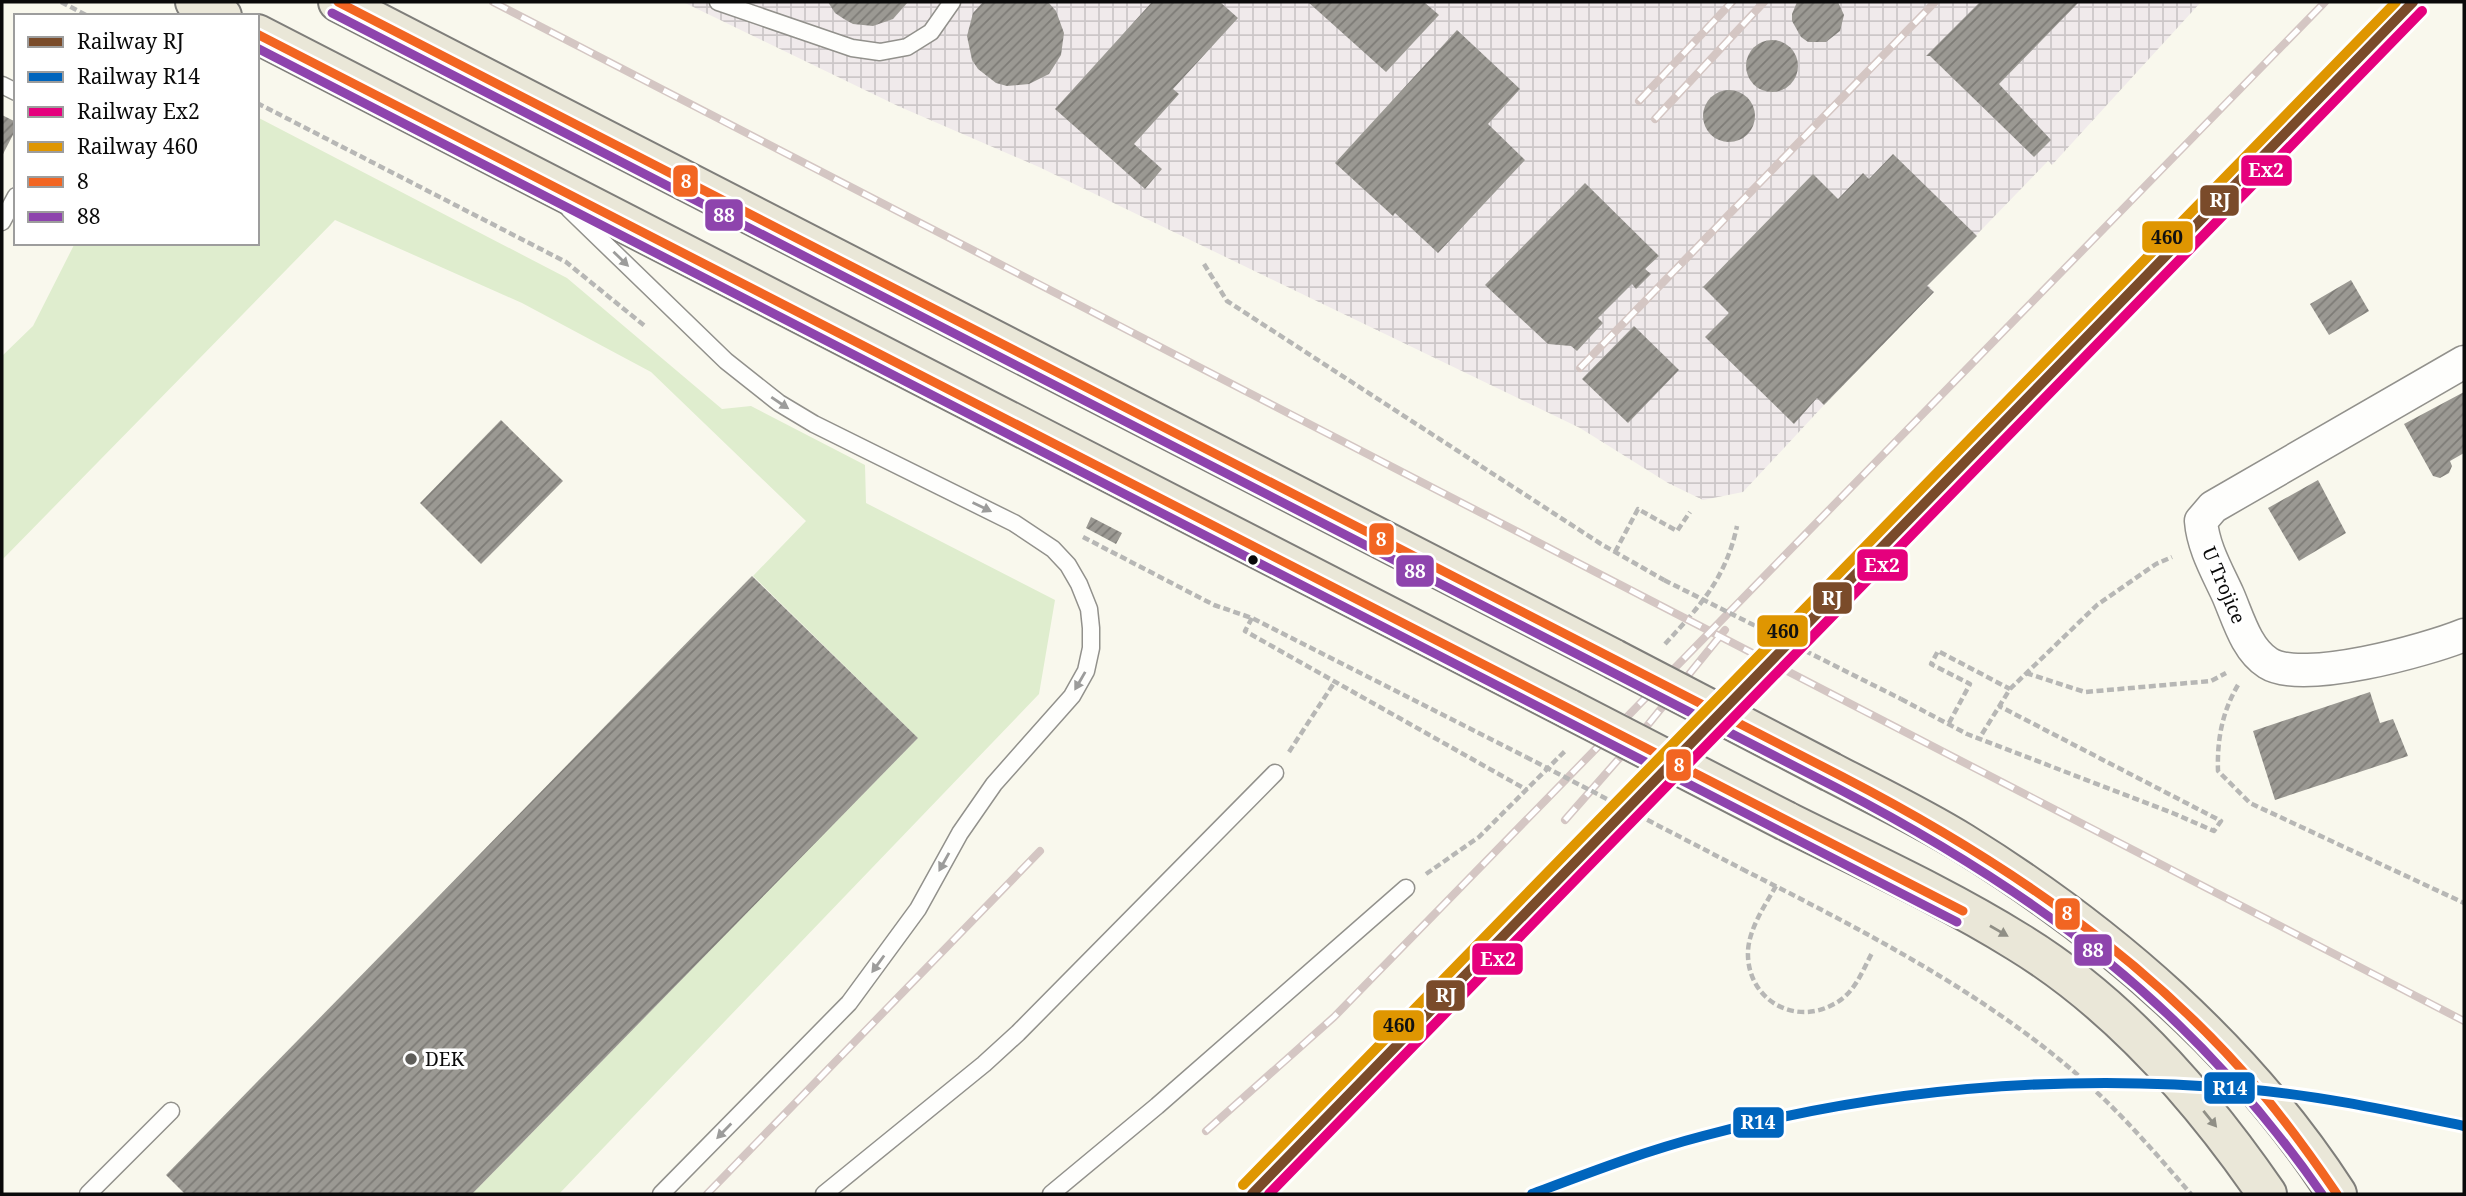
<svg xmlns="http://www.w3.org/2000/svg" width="2466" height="1196" font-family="'Noto Serif',serif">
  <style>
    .industrial { fill: url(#industrial-grid) }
    .grass { fill: #dfedce }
    .building { fill: url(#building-hatch) }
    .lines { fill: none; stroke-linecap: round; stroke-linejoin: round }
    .service-casing { stroke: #92918c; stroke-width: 19 }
    .minor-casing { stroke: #92918c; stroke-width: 35 }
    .primary-casing { stroke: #7f7e7a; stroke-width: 42 }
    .path { stroke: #b7b7b5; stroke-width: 4.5; stroke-dasharray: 7 3.5; stroke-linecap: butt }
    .service { stroke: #fefefc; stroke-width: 16 }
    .minor { stroke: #fefefc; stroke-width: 32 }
    .primary { stroke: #eae7d8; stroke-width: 38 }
    .rail-casing { stroke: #d4c6c3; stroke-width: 8 }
    .rail { stroke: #fff; stroke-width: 5; stroke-dasharray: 16; stroke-linecap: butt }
    .primary-bridge-casing { stroke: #7f7e7a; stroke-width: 42; stroke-linecap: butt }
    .path-bridge { stroke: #b7b7b5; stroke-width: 4.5; stroke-dasharray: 7 3.5; stroke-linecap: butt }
    .primary-bridge { stroke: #eae7d8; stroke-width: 38 }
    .bus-1-casing { stroke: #fff; stroke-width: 14 }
    .bus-2-casing { stroke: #fff; stroke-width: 14 }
    .bus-1 { stroke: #f26522; stroke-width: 9 }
    .bus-2 { stroke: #8e44ad; stroke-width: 9 }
    .rail-1-casing { stroke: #fff; stroke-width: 16 }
    .rail-2-casing { stroke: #fff; stroke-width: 16 }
    .rail-3-casing { stroke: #fff; stroke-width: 16 }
    .rail-4-casing { stroke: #fff; stroke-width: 16 }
    .rail-1 { stroke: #7a4b2a; stroke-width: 10 }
    .rail-2 { stroke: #0065bd; stroke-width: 10 }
    .rail-3 { stroke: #e5007d; stroke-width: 10 }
    .rail-4 { stroke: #df9601; stroke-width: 10 }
    .oneway { fill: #9c9c9b }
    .oneway2 { fill: #908f86 }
    .bus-dot { fill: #0a0a0a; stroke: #fff; stroke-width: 2.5 }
    .poi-dot { fill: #5e5d59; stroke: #fff; stroke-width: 2.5 }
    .labels { text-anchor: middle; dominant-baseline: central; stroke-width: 7; stroke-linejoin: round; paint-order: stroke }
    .street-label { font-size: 19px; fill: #0a0a0a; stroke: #fff }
    .poi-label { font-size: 19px; fill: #0a0a0a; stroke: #fff; text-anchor: start }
    .line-badge { stroke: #fff; stroke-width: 2.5 }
    .badge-label { font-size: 19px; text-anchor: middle; font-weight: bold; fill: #fff }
    .pale-badge-label { font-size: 19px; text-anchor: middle; font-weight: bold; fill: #111 }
  </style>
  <defs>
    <pattern id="industrial-grid" width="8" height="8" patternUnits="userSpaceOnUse" patternTransform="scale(1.75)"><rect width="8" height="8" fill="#f0eaeb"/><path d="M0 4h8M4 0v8" fill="none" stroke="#ccc7c8"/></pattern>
    <pattern id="building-hatch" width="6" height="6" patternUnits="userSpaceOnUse" patternTransform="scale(1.75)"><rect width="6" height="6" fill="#9b9993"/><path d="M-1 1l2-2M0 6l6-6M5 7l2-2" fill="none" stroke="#7d7b76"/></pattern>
  </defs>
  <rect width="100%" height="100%" fill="#f9f8ed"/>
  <path class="industrial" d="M683 2H2201L2052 165 2048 161 1928 285 1934 292 1824 405 1743 492 1703 500 1668 483 1580 428 1039 167 898 106Z"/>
  <path class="grass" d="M257 117 567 278 722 409 751 406 865 465 866 503 1055 600 1039 694 559 1194H472L918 738 753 576 806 521 651 372 522 303 335 220 2 560V356L33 326 75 243H257Z"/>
  <g class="building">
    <path d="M828 2H908L893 19 873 26 853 24 844 19 835 13Z"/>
    <path d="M983 2H1048L1056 11 1064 33 1061 55 1049 74 1029 84 1007 86 996 83 978 69 972 60 967 36 973 13Z"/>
    <path d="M1152 2H1220L1238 18 1173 89 1179 94 1134 144 1162 169 1145 189 1055 109Z"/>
    <path d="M1308 2H1424L1439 15 1386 72Z"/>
    <path d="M1797 2H1838L1844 15 1840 31 1826 42H1808L1801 37 1792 21V14Z"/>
    <path d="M1980 2H2079L1999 84 2051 140 2034 157 1930 56H1926Z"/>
    <path d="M1457 30 1520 89 1488 124 1525 160 1438 253 1395 213 1393 216 1335 163Z"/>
    <circle cx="1772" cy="66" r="26"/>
    <circle cx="1729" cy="116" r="26"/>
    <path d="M2 115 16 122V129L2 156Z"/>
    <path d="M1893 154 1977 236 1927 286 1934 292 1824 405 1817 398 1794 424 1705 337 1729 313 1703 287 1813 174 1838 199 1863 173 1869 179Z"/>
    <path d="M1585 183 1659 256 1645 269 1651 274 1636 289 1632 284 1598 318 1603 323 1577 351 1571 346 1548 344 1485 285Z"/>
    <path d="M2351 280 2369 311 2329 335 2310 304Z"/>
    <path d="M1634 326 1679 370 1628 423 1582 379Z"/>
    <path d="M2464 392V453L2450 461 2452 466 2449 473 2440 478 2433 476 2404 424Z"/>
    <path d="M501 420 563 481 481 564 420 503Z"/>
    <path d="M2318 480 2346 533 2299 561 2268 508Z"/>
    <path d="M1091 517 1122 533 1116 544 1086 528Z"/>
    <path d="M752 576 918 738 472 1194H185L166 1175Z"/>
    <path d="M2370 692 2380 723 2393 719 2408 756 2275 800 2253 731Z"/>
  </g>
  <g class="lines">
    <g class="service-casing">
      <g id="service">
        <path d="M718 2 852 48 880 52 907 47 931 32 952 2"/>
        <path d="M2 85 16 92"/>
        <path d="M569 209 726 361 779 403 814 424 1014 523 1053 549 1068 565 1079 584 1089 609 1091 628V648L1086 671 1072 696 994 784 960 833 918 909 849 1003 661 1194"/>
        <path d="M2 222 16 196"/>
        <path d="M88 1194 171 1111"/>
        <path d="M824 1194 984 1064 1018 1033 1275 773"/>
        <path d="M1051 1194 1157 1106 1406 888"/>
      </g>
    </g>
    <g class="minor-casing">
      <path id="minor" d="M2464 362 2213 507 2201 521C2203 547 2217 571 2228 595 2238 618 2246 649 2268 663 2302 685 2427 650 2464 635"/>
    </g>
    <g class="primary-casing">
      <g id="primary">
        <path d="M195 2 222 16"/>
        <path d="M338 2 1614 659"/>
        <path d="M257 34 1569 709"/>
        <path d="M1831 772C1875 795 1921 817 1963 843 2108 933 2244 1050 2337 1194"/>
        <path d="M1786 821C1864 860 1944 896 2018 942 2118 1003 2201 1098 2267 1194"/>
      </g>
    </g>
    <g class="path">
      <path d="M61 2 88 16"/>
      <path d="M257 103 566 262 646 327"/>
      <path d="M1204 264 1227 301 1601 544 1664 580"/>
      <path d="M1083 537 1214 605 1252 618 1526 757"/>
      <path d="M1615 552 1638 509 1677 531 1690 512"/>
      <path d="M1252 618 1245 631 1527 790"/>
      <path d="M1665 644C1700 606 1726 578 1737 526"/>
      <path d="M2026 673 2085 692 2211 681 2226 673"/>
      <path d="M2238 685C2222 712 2217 740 2218 771L2250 803 2464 903"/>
      <path d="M1901 699 1967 734 2175 814 2214 831 2221 821 1999 706"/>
      <path d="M1949 723 1970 684 1931 664 1938 651 2010 689"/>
      <path d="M1982 734 2010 689 2097 605 2156 564 2172 557"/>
      <path d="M1289 752 1334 683"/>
      <path d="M1742 869C1866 932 2004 1002 2105 1100 2135 1129 2163 1162 2191 1194"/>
      <path d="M1426 874 1479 837 1566 750"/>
      <path d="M1776 886C1765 905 1749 929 1748 951 1746 998 1793 1027 1834 1004 1854 994 1862 972 1872 953"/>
    </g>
    <use href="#service" class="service"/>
    <use href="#minor" class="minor"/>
    <use href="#primary" class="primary"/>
    <g class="rail-casing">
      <g id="rail">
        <path d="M493 2 2464 1021"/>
        <path d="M1639 101 1732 2"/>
        <path d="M1655 119 1764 2"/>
        <path d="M1580 368 1935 2"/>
        <path d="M1565 820 1638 737 1725 630"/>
        <path d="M1206 1131 1334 1017 2325 2"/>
        <path d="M707 1194 1040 851"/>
      </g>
    </g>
    <use href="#rail" class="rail"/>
    <g class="primary-bridge-casing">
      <g id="primary-bridge">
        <path d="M1614 659 1831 772"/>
        <path d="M1569 709 1786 821"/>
      </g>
    </g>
    <g class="path-bridge">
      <path d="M1664 580 1901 699"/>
      <path d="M1526 757 1742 869"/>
    </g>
    <use href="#primary-bridge" class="primary-bridge"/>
    <g class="bus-1-casing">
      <g id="bus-1">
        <path d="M338 2 1843 777C1999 858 2146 956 2261 1092 2288 1124 2313 1159 2337 1194"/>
        <path d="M257 34 1963 911"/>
      </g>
    </g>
    <g class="bus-2-casing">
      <g id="bus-2">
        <path d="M332 13 1837 788C2038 893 2192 1007 2322 1194"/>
        <path d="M257 48 1957 922"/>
      </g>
    </g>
    <use href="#bus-1" class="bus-1"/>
    <use href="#bus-2" class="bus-2"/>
    <g class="rail-1-casing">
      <path id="rail-1" d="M1252 1194 2413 2"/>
    </g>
    <g class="rail-2-casing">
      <path id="rail-2" d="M1532 1194C1588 1173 1645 1151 1703 1136 1879 1089 2062 1073 2244 1089 2318 1095 2391 1111 2464 1126"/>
    </g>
    <g class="rail-3-casing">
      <path id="rail-3" d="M1269 1194 2422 11"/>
    </g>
    <g class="rail-4-casing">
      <path id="rail-4" d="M1243 1185 2396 2"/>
    </g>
    <use href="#rail-1" class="rail-1"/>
    <use href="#rail-2" class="rail-2"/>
    <use href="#rail-3" class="rail-3"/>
    <use href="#rail-4" class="rail-4"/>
  </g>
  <defs><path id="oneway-solid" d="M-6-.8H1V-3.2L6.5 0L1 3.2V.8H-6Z" transform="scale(1.75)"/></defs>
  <g class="oneway">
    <use href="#oneway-solid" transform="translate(621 259) rotate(44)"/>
    <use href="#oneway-solid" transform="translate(780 403) rotate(34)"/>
    <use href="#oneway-solid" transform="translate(982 507) rotate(26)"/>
    <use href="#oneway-solid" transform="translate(1080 681) rotate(120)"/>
    <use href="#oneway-solid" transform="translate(944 862) rotate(119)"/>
    <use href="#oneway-solid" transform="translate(878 964) rotate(126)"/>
    <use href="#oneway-solid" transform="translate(724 1131) rotate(134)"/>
  </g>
  <g class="oneway2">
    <use href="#oneway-solid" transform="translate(1999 931) rotate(30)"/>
    <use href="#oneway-solid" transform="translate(2210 1119) rotate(51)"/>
  </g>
  <circle class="bus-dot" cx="1253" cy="560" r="6"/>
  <circle class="poi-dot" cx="411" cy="1059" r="7"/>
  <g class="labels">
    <g class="street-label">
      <text transform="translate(2224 585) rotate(67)">U Trojice</text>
    </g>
    <g class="poi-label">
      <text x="425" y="1059">DEK</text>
    </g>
  </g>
  <g class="line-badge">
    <rect x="2240" y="154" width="53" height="33" rx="7" fill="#e5007d"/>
    <rect x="672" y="164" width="27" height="34" rx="7" fill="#f26522"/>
    <rect x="2199" y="184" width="41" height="33" rx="7" fill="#7a4b2a"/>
    <rect x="704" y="198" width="40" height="34" rx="7" fill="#8e44ad"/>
    <rect x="2141" y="220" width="53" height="34" rx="7" fill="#df9601"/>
    <rect x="1368" y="522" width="27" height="34" rx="7" fill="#f26522"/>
    <rect x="1856" y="548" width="53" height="34" rx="7" fill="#e5007d"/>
    <rect x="1395" y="554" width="40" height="34" rx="7" fill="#8e44ad"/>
    <rect x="1812" y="581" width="41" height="34" rx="7" fill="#7a4b2a"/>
    <rect x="1756" y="614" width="53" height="34" rx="7" fill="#df9601"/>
    <rect x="1665" y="748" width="27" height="34" rx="7" fill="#f26522"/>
    <rect x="2054" y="897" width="27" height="34" rx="7" fill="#f26522"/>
    <rect x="2073" y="933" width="40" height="34" rx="7" fill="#8e44ad"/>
    <rect x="1471" y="942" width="53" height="34" rx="7" fill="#e5007d"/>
    <rect x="1425" y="979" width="41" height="33" rx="7" fill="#7a4b2a"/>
    <rect x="1372" y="1009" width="53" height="33" rx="7" fill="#df9601"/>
    <rect x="2203" y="1071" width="53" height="34" rx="7" fill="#0065bd"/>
    <rect x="1732" y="1106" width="53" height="33" rx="7" fill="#0065bd"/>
  </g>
  <g class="badge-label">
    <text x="2266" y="177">Ex2</text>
    <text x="686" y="188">8</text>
    <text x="2220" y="207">RJ</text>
    <text x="724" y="222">88</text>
    <text x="1381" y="546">8</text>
    <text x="1882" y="572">Ex2</text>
    <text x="1415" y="578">88</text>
    <text x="1832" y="605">RJ</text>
    <text x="1679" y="772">8</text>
    <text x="2067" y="920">8</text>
    <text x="2093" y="957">88</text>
    <text x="1498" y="966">Ex2</text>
    <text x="1446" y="1002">RJ</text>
    <text x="2230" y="1095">R14</text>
    <text x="1758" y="1129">R14</text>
  </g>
  <g class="pale-badge-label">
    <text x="2167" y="244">460</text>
    <text x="1783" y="638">460</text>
    <text x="1399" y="1032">460</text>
  </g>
  <rect width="2466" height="1196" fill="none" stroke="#0a0a0a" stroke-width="7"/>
  <rect x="14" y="14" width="245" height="231" fill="#ffffff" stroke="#9d9d9d" stroke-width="2"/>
  <rect x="28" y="37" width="35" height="10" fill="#7a4b2a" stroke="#9d9d9d" stroke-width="2"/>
  <text x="77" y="49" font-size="21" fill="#0a0a0a">Railway RJ</text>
  <rect x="28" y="72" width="35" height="10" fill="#0065bd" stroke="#9d9d9d" stroke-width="2"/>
  <text x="77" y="84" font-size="21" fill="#0a0a0a">Railway R14</text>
  <rect x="28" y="107" width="35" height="10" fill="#e5007d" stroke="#9d9d9d" stroke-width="2"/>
  <text x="77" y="119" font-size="21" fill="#0a0a0a">Railway Ex2</text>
  <rect x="28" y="142" width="35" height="10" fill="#df9601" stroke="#9d9d9d" stroke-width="2"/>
  <text x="77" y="154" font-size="21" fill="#0a0a0a">Railway 460</text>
  <rect x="28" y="177" width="35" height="10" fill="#f26522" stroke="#9d9d9d" stroke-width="2"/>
  <text x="77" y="189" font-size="21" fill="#0a0a0a">8</text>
  <rect x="28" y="212" width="35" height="10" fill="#8e44ad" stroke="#9d9d9d" stroke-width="2"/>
  <text x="77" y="224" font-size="21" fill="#0a0a0a">88</text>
</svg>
